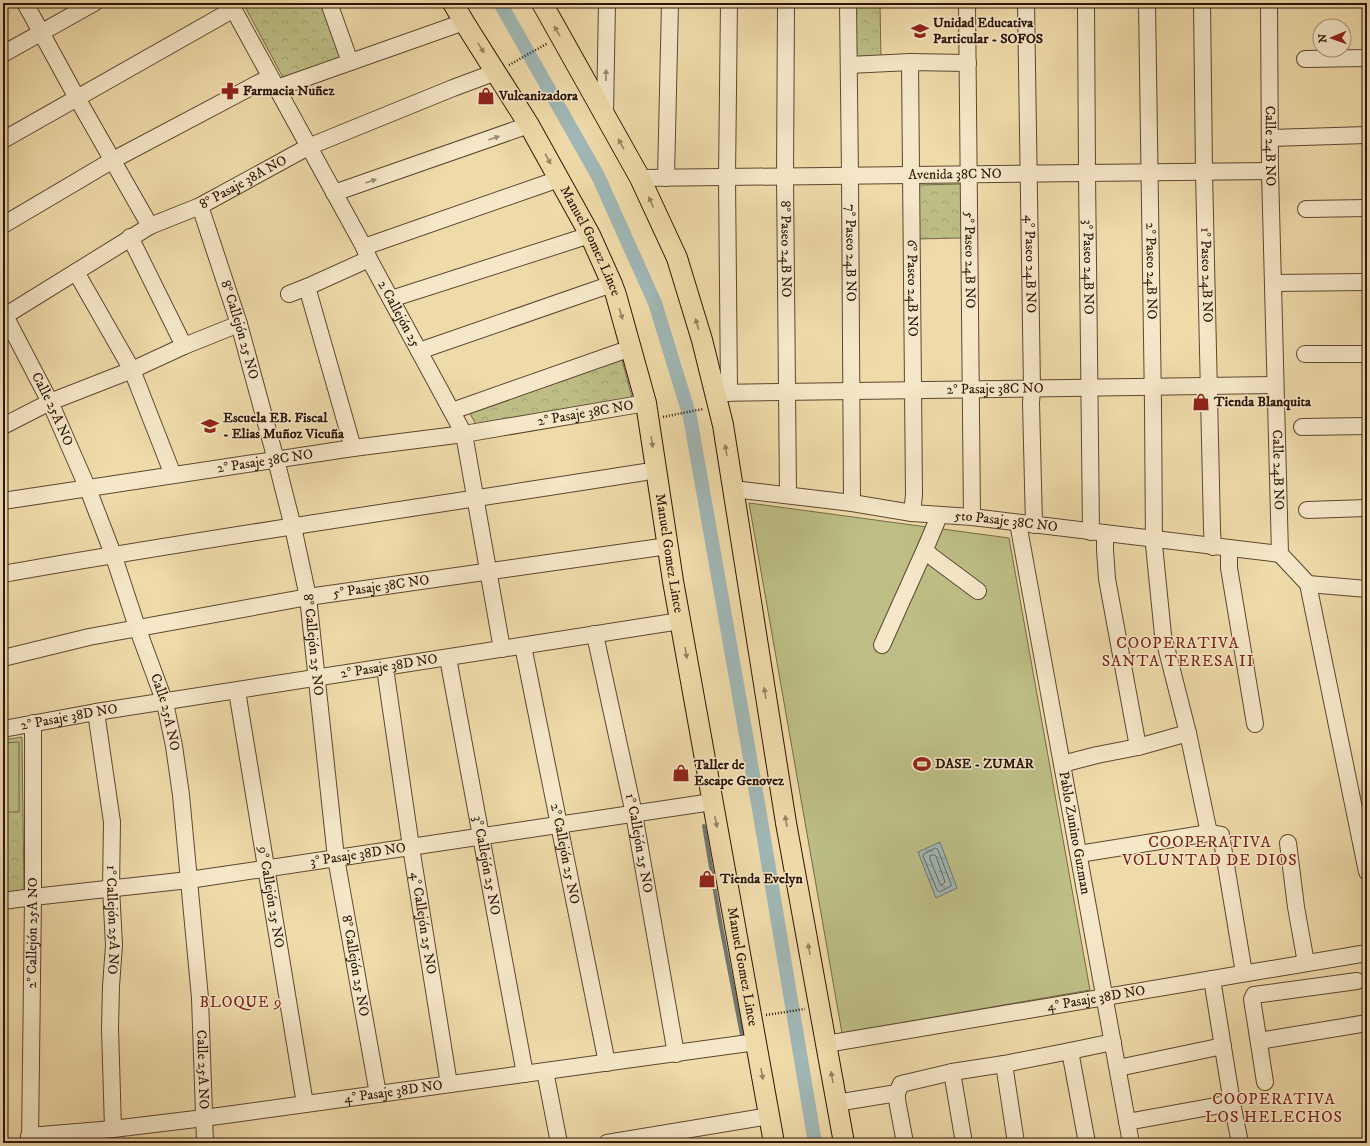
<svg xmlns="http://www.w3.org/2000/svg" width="1370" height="1146" font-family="'IM FELL DW Pica',serif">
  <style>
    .park { fill: url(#park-crowns); stroke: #756a47 }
    .pitch { fill: #bdbe86; stroke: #756a47 }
    .water { fill: url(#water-ripples); stroke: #727770 }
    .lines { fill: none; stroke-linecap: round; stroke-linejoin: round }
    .shore { stroke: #66665e; stroke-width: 1 }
    .stream { stroke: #727770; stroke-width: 4 }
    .canal { stroke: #a0b7b5; stroke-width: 14 }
    .minor-casing { stroke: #5e4730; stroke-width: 18 }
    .major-casing { stroke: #2d1608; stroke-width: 22 }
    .path { stroke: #2d1608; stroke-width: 2.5; stroke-dasharray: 1 2; stroke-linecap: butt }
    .minor { stroke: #f5e7c8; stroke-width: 16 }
    .major { stroke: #efdaaa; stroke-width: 20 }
    .oneway { fill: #988261 }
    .oneway2 { fill: #9b8972 }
    .labels { text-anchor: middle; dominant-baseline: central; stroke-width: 3; stroke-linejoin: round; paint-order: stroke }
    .poi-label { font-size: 14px; font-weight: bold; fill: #2d1608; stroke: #f5e7c8; text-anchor: start }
    .street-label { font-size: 14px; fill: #2d1608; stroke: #f5e7c8 }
    .neighbourhood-label { font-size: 15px; letter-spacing: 1px; fill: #7a1f14; stroke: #f5e7c8 }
    .quarter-label { font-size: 16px; letter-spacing: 1px; fill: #7a1f14; stroke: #f5e7c8 }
  </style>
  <defs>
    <pattern id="park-crowns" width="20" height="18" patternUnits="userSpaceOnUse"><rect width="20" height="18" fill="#bdbe86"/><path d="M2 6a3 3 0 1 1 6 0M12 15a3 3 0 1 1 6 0" fill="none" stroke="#a3a372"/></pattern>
    <pattern id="water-ripples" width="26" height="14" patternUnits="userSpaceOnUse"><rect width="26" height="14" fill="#a0b7b5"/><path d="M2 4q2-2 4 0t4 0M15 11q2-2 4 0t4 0" fill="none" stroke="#839491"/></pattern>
  </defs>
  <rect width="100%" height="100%" fill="#efdaaa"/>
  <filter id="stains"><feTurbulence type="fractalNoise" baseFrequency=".005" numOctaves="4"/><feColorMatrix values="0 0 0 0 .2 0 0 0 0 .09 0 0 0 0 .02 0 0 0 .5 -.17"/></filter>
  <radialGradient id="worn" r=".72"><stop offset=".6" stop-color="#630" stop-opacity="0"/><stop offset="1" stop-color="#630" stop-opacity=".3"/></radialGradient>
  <g class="park">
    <path d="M243 3H323L344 61 286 83Z"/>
    <path d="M852 3H880L881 60H853Z"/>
    <path d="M961 184 962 238 916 239 915 185Z"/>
    <path d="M621 356 633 401 478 428 468 410Z"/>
    <path d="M22 737 24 893 3 896V740Z"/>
  </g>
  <g class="pitch">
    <path d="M749 503 1009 538 1090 990 842 1033Z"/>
    <path d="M19 742V812H3V743Z"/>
  </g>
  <path class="water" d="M940 842 957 888 936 898 918 852Z"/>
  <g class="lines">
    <g class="shore">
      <path d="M936 848 938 850 951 884V886L939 892 937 890 923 856 924 854Z"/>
      <path d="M934 855 936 856 945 882 942 885 940 884 930 859V856Z"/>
    </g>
    <path class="stream" d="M704 826 720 921 742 1035"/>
    <path class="canal" d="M500 3 598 176 655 303 690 417 759 809 815 1143"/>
    <g class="minor-casing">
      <g id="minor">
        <path d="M25 3 77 98 150 226"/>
        <path id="s1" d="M230 3 364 247 369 259 464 434 502 649"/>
        <path d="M329 3 350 62"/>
        <path id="s2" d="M786 3 785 176 788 495"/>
        <path id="s3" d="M848 3 850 176 852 503"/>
        <path id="s4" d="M967 3 972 517"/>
        <path id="s5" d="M1026 3 1032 389 1031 403 1034 525"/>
        <path id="s6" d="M1086 3 1087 173 1091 532"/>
        <path id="s7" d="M1147 3 1153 405 1154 545 1163 635 1188 733 1209 833"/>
        <path id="s8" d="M1202 3 1204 171 1212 530 1213 547"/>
        <path id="s9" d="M1269 3 1270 171 1280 554 1308 584 1367 872"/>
        <path d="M3 54 94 3"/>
        <path d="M1305 59 1367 58"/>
        <path id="s10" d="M910 62 914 495 912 513"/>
        <path d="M849 65 910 62 968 63"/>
        <path d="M277 88 464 22"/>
        <path d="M605 114 607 3"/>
        <path d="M1270 138 1367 135"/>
        <path d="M3 140 234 9"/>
        <path id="s11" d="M640 178 1270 171"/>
        <path d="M666 178 670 3"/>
        <path d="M334 193 529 125"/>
        <path id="s12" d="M200 206 239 324 276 460 293 527 308 597 336 858 378 1094"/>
        <path d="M1306 209 1367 208"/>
        <path d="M3 225 113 160 270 77"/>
        <path d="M130 237 184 346"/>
        <path d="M364 247 559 179"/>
        <path d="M76 272 132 370 173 475"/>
        <path d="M1273 283 1367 282"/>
        <path d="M307 287 353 448"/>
        <path d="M289 294 307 287 369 259"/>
        <path d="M391 299 590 235"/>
        <path id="s13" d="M3 312 50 402 88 489 113 554 137 627 165 703 174 746 181 795 200 998 205 1143"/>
        <path id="s14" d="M3 317 150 226 200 206 308 147 453 88 496 72"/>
        <path d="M419 351 612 284"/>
        <path d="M1305 354H1367"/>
        <path id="s15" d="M715 393 1275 385"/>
        <path d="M729 393 727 177 729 3"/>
        <path d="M452 411 631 348"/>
        <path d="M3 426 50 402 132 370 184 346 239 324"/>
        <path d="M1302 427 1367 426"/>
        <path id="s16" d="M733 489 852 503 912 513 972 517 1280 554"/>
        <path id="s17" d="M3 501 353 448 464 434 646 403"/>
        <path d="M1307 510 1367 508"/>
        <path d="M939 516 926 547V551L931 556 978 591"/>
        <path id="s18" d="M1018 523 1131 1143"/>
        <path d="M1105 534V550L1107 579 1138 747"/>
        <path d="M1229 548V568L1255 724"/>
        <path d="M3 574C216 536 431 506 645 472"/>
        <path d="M1308 584 1367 589"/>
        <path id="s19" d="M594 634 597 644 634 814 676 1054"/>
        <path d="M882 645 926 547"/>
        <path id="s20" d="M523 646 607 1063"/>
        <path id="s21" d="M3 658 89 637 308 597 668 546"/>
        <path id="s22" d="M448 658 525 1074"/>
        <path id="s23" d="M385 668 411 847 449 1084"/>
        <path id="s24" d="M237 691 305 1104"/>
        <path id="s25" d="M96 712 112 822 111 888 114 945 111 986 110 1028 113 1129"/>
        <path id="s26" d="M3 729 96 712 680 621"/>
        <path d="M1062 764 1097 755 1138 747 1188 733"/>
        <path d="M1288 843 1296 907 1306 963"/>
        <path d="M1079 854 1209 833 1221 835 1244 973"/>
        <path id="s27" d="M3 901 33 897 189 880 712 802"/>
        <path d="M1212 979 1232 1103 1240 1143"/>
        <path d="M1259 1041 1367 1023"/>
        <path id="s28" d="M826 1044 1367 953"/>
        <path d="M1070 1051 1113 1042"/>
        <path d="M1004 1064 1016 1143"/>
        <path d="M1118 1068 1223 1046"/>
        <path d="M545 1071 559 1143"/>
        <path d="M952 1072 964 1143"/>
        <path d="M1265 1082 1252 999 1254 995 1357 981"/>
        <path d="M836 1103 897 1093"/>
        <path d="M1127 1122 1232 1103"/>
        <path id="s29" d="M29 1136 113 1129 204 1118 756 1042"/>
        <path id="s30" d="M30 1143 33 897V723"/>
        <path d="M607 1143 769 1116"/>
        <path d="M905 1143 897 1100V1093L901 1084 952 1072 1004 1064 1070 1051 1087 1143"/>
      </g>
    </g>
    <g class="major-casing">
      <g id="major">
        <path id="s31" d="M453 3 464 22 529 125 590 235 612 284 616 295 646 403 673 581 774 1143"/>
        <path d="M542 3 640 178 677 258 702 340 723 425 786 823 844 1143"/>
      </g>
    </g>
    <g class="path">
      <path d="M509 65 548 43"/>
      <path d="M663 417 703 409"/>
      <path d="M766 1015 805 1009"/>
    </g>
    <use href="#minor" class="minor"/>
    <use href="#major" class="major"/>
  </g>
  <defs><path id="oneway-solid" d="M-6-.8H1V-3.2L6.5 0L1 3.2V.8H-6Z"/></defs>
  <g class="oneway">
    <use href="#oneway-solid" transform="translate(557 31) rotate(-120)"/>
    <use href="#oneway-solid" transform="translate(481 48) rotate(58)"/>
    <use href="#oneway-solid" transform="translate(621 144) rotate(-119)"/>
    <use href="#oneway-solid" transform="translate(548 159) rotate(61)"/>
    <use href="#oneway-solid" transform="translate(651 202) rotate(-114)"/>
    <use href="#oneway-solid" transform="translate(621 314) rotate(74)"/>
    <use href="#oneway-solid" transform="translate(697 324) rotate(-107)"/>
    <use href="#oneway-solid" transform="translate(652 442) rotate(82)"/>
    <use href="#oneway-solid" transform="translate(726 450) rotate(-99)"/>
    <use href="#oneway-solid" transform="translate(686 653) rotate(80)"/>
    <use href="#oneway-solid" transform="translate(765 693) rotate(-99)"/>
    <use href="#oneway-solid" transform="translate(786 821) rotate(-100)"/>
    <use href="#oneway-solid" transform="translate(716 822) rotate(79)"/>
    <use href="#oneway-solid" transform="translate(809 949) rotate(-100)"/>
    <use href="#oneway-solid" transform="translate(762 1074) rotate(80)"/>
    <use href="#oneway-solid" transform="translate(832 1077) rotate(-100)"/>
  </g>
  <g class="oneway2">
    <use href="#oneway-solid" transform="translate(606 75) rotate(-89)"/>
    <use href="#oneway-solid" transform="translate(494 138) rotate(-19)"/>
    <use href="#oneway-solid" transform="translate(371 181) rotate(-19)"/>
  </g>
  <defs>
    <g id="school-bare" transform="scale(1.38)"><path d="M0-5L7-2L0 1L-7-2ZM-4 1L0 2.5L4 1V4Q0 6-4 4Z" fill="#8f2418" stroke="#f5e7c8" stroke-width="2.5" paint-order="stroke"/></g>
    <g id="pharmacy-bare" transform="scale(1.38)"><path d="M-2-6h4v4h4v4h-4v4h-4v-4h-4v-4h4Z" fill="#8f2418" stroke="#f5e7c8" stroke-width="2.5" paint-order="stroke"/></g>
    <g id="shop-bare" transform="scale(1.38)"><path d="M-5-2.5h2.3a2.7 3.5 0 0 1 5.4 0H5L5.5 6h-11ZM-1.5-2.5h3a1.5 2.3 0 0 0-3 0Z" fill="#8f2418" stroke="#f5e7c8" stroke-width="2.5" paint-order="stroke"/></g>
    <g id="stadium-bare" transform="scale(1.38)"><path d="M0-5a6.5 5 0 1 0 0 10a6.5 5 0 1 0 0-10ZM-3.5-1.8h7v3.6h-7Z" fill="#8f2418" stroke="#f5e7c8" stroke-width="2.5" paint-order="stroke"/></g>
  </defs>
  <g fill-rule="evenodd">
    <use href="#school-bare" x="920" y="31"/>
    <use href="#pharmacy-bare" x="230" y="91"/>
    <use href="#shop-bare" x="486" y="96"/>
    <use href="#shop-bare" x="1201" y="402"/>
    <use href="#school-bare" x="210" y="426"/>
    <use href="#stadium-bare" x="922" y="764"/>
    <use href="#shop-bare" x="681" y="773"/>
    <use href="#shop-bare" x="707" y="879"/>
  </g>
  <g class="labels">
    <g class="poi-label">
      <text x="933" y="23">Unidad Educativa<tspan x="933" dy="16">Particular - SOFOS</tspan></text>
      <text x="243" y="91">Farmacia Nuñez</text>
      <text x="499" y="96">Vulcanizadora</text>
      <text x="1214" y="402">Tienda Blanquita</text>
      <text x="223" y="418">Escuela EB. Fiscal<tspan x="223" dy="16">- Elias Muñoz Vicuña</tspan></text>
      <text x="935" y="764">DASE - ZUMAR</text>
      <text x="694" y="765">Taller de<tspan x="694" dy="16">Escape Genovez</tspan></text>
      <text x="720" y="879">Tienda Evelyn</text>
    </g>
    <g class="street-label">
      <text stroke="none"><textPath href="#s9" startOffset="143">Calle 24B NO</textPath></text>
      <text stroke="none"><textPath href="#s11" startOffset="315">Avenida 38C NO</textPath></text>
      <text stroke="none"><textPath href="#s14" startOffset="276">8° Pasaje 38A NO</textPath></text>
      <text stroke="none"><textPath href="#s31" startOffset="275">Manuel Gomez Lince</textPath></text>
      <text stroke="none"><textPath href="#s2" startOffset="246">8° Paseo 24B NO</textPath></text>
      <text stroke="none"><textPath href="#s3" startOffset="250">7° Paseo 24B NO</textPath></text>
      <text stroke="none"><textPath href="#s4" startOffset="257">5° Paseo 24B NO</textPath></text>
      <text stroke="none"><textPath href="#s5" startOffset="261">4° Paseo 24B NO</textPath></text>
      <text stroke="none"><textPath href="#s6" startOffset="264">3° Paseo 24B NO</textPath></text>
      <text stroke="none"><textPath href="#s7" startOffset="268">2° Paseo 24B NO</textPath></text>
      <text stroke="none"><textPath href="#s8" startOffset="272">1° Paseo 24B NO</textPath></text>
      <text stroke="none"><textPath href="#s10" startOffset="226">6° Paseo 24B NO</textPath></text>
      <text stroke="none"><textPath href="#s1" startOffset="354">2 Callejón 25</textPath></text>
      <text stroke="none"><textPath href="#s12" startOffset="130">8° Callejón 25 NO</textPath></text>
      <text stroke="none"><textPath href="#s15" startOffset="280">2° Pasaje 38C NO</textPath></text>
      <text stroke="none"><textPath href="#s13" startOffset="109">Calle 25A NO</textPath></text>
      <text stroke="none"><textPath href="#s17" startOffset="589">2° Pasaje 38C NO</textPath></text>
      <text stroke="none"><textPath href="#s17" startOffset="265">2° Pasaje 38C NO</textPath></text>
      <text stroke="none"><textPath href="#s9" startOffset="467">Calle 24B NO</textPath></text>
      <text stroke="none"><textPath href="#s16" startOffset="275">5to Pasaje 38C NO</textPath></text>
      <text stroke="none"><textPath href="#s31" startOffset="599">Manuel Gomez Lince</textPath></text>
      <text stroke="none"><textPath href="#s21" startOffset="385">5° Pasaje 38C NO</textPath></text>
      <text stroke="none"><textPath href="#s12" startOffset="454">8° Callejón 25 NO</textPath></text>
      <text stroke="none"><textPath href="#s26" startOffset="391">2° Pasaje 38D NO</textPath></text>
      <text stroke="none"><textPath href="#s13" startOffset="433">Calle 25A NO</textPath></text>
      <text stroke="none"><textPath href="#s26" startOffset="67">2° Pasaje 38D NO</textPath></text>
      <text stroke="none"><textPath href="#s18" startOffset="315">Pablo Zunino Guzman</textPath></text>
      <text stroke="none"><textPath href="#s19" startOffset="214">1° Callejón 25 NO</textPath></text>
      <text stroke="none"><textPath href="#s20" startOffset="212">2° Callejón 25 NO</textPath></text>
      <text stroke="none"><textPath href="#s27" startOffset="358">3° Pasaje 38D NO</textPath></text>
      <text stroke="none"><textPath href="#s22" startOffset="211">3° Callejón 25 NO</textPath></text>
      <text stroke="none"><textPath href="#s24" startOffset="209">9° Callejón 25 NO</textPath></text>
      <text stroke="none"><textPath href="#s25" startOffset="209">1° Callejón 25A NO</textPath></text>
      <text stroke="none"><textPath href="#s23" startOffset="258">4° Callejón 25 NO</textPath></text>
      <text stroke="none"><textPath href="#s30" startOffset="210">2° Callejón 25A NO</textPath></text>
      <text stroke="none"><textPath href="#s12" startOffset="778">8° Callejón 25 NO</textPath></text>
      <text stroke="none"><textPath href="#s31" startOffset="1019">Manuel Gomez Lince</textPath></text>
      <text stroke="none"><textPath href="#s28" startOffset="274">4° Pasaje 38D NO</textPath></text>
      <text stroke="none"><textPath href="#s13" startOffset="793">Calle 25A NO</textPath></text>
      <text stroke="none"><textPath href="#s29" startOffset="367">4° Pasaje 38D NO</textPath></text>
    </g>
    <g class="neighbourhood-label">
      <text x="241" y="1002">BLOQUE 9</text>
    </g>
    <g class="quarter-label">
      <text x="1178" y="643">COOPERATIVA<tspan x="1178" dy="18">SANTA TERESA II</tspan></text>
      <text x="1210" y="842">COOPERATIVA<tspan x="1210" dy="18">VOLUNTAD DE DIOS</tspan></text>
      <text x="1274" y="1099">COOPERATIVA<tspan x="1274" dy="18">LOS HELECHOS</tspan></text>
    </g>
  </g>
  <rect width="1370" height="1146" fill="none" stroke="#efdaaa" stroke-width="16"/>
  <rect x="4" y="4" width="1362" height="1138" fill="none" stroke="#2d1608" stroke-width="2"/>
  <rect x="8" y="8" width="1354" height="1130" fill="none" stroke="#2d1608"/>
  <g transform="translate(1332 38) rotate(268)"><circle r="19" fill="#f5e7c8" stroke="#a5937b"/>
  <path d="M0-3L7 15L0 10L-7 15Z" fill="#8f2418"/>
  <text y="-6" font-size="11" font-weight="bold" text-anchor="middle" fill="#2d1608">N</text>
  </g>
  <rect width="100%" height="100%" filter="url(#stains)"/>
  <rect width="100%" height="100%" fill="url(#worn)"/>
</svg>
